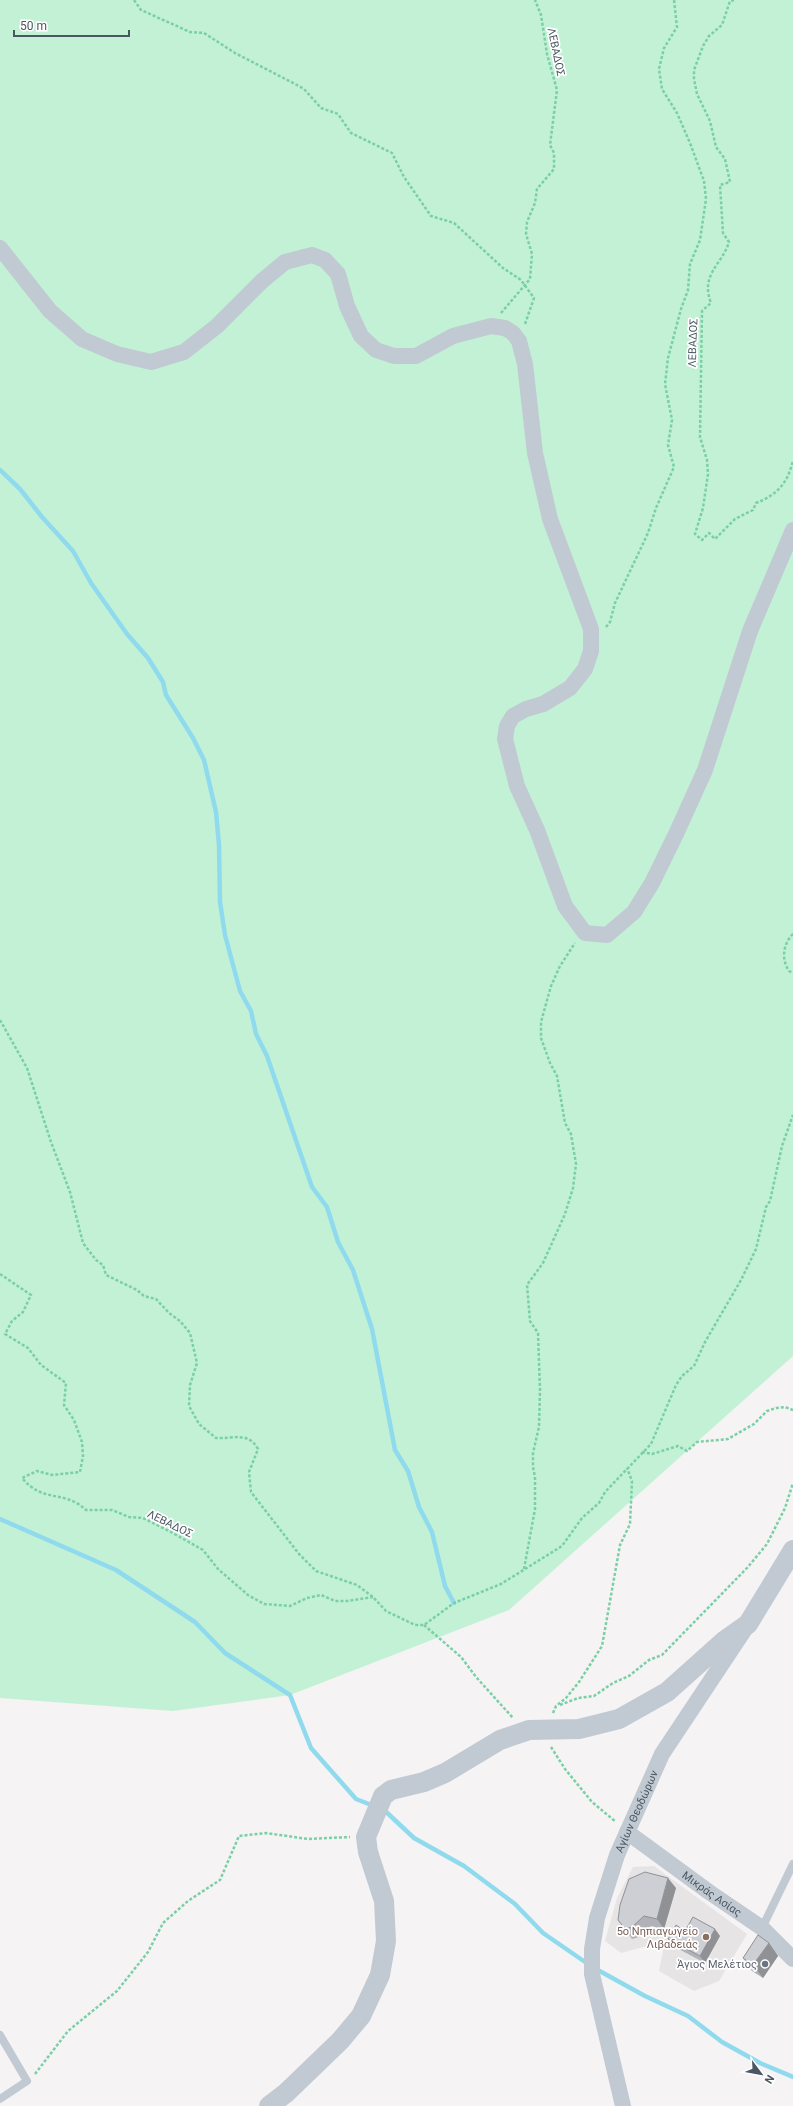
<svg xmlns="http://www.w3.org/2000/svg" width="793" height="2106" font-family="Roboto,sans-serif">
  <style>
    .education { fill: #e6e4e5 }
    .green { fill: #c3f1d5 }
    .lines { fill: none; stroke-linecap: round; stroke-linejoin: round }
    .stream { stroke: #90daee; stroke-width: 4.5 }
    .path { stroke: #7ad0a6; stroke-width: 2.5; stroke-dasharray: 3 2; stroke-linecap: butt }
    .service { stroke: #c1cad2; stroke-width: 8 }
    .minor { stroke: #c1cad2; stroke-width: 16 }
    .tertiary { stroke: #c1cad2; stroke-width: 20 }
    .wall { fill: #b0b2b7 }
    .shaded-wall { fill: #909195 }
    .building { fill: #cdcfd5; stroke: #909195 }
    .education-dot { fill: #8d6e63; stroke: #fff; stroke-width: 1.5 }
    .worship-dot { fill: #6b7280; stroke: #fff; stroke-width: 1.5 }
    .labels { text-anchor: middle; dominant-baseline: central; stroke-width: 3.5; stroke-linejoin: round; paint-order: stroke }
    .street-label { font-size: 11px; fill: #4a5661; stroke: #fff }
    .education-label { font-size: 11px; fill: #785e54; stroke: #fff; text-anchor: end }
    .worship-label { font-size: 11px; fill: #5b616d; stroke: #fff; text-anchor: end }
  </style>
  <rect width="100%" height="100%" fill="#f5f3f3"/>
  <path class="education" d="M654 1866 747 1934 719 1981 694 1991 659 1971 665 1941 621 1953 605 1941 617 1898 633 1867Z"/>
  <path class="green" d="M0 0H793V1356L509 1610 290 1695 173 1711 0 1698Z"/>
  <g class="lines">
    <g class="stream">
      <path d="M0 470 20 489 42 517 73 551 91 583 127 634 148 658 163 682 166 695 193 738 204 760 216 812 219 845 220 902 225 935 240 991 251 1011 256 1034 267 1056 312 1187 327 1207 338 1242 353 1270 372 1329 395 1450 408 1471 419 1507 432 1532 445 1586 454 1603"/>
      <path d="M0 1519 116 1570 195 1622 225 1653 290 1695 311 1748 356 1799 374 1806"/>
      <path d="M383 1809 414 1838 464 1866 515 1904 543 1933 588 1964"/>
      <path d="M596 1969 645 1996 688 2016 722 2042 760 2063 793 2077"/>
    </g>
    <g class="path">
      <path d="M134 0 141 10 190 32 204 33 235 53 297 85 304 89 321 108 338 114 351 133 392 153 404 177 431 216 454 223 503 268 521 280 534 298 525 324"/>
      <path d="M734 0 730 1 722 25 709 36 703 46 694 70V79L697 94 710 121 716 147 725 159 730 182 720 185 723 233 729 242C722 265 700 274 711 303L702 311 700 437 707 460 708 474 703 508 695 534 702 540 709 533 715 539 735 519 753 510 756 503C777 495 788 483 793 460"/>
      <path d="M501 313 530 279 532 254 526 234 527 222 535 203 537 189 554 169V153L550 145 557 90 547 54 541 15 535 0"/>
      <path d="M606 627 610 622 615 603 648 533 656 508 674 467 668 445 672 420 665 384 668 358 681 309 688 290 690 264 700 240 706 199 704 181 690 143 677 113 662 89 659 69 664 48 677 27 674 0"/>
      <path d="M793 934C783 944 781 959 789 971L793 973"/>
      <path d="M0 1020 27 1068 51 1142 70 1192 83 1243 96 1260 103 1265 106 1275 137 1290 144 1296 156 1299 169 1313 180 1321 190 1333 197 1363 190 1385 189 1406 199 1424 216 1438C233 1439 248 1431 258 1449L249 1472 251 1492 299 1554 316 1571 357 1585 373 1597 386 1611 415 1625H424L454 1603 501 1584 562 1546 582 1518 599 1503 605 1492 651 1444 676 1385 682 1376 694 1366 705 1342 741 1280 756 1249 766 1207 770 1201 782 1146 793 1115"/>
      <path d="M0 1274 31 1295 23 1312 12 1321 5 1334 28 1348 41 1365 66 1383 64 1405 74 1420 82 1442 83 1456 80 1472 52 1475 37 1471 22 1478C44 1504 63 1489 86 1510H112L129 1517 143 1518 171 1532 203 1550 218 1569 248 1595 264 1604 290 1606 307 1598 321 1595 335 1601H347L373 1597"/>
      <path d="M642 1452 652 1454 678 1446 687 1451 697 1442 728 1439 754 1424 767 1411 776 1408 785 1407 793 1410"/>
      <path d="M524 1569 535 1509V1477L533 1467V1453L539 1427 540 1390 538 1333 530 1321 527 1285 543 1263 565 1214 573 1188 576 1164 571 1134 565 1123 557 1076 550 1063 541 1038V1022L551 986 560 966 575 943"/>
      <path d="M424 1625 461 1657 476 1677 513 1718"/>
      <path d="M560 1705 578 1698 594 1696 613 1683 629 1676 649 1660 662 1655 747 1568 767 1544 785 1508 793 1483"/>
      <path d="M553 1713 556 1706 566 1698 579 1682 602 1646 620 1545 630 1524 632 1481 627 1468"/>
      <path d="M551 1747 565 1769 592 1802 616 1822"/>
      <path d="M35 2074 68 2031 117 1991 148 1952 163 1923 188 1901 220 1880 239 1836 266 1833 308 1839 350 1837"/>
    </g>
    <g class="service">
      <path d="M762 1928 793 1864"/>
      <path d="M0 2035 27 2081 0 2099"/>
    </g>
    <g class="minor">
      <path d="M0 248 50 311 82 339 117 354 151 362 184 352 217 326 262 281 285 262 312 255 325 260 338 274 347 306 361 336 376 350 394 356H416L453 336 491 326 505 328 513 333 519 341 525 364 535 453 550 519 591 629V651L585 669 570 688 543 704 526 709 513 716 507 726 505 739 517 786 537 830 565 906 585 933 607 935 634 912 652 883 676 834 705 770 750 631 793 530"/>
      <path id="s1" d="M627 1832 709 1892 762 1928 793 1959"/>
      <path id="s2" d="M623 2106 592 1974V1949L597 1918 617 1855 662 1754 745 1629"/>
    </g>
    <path class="tertiary" d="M269 2106 286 2093 340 2041 361 2016 380 1975 386 1941 384 1901 368 1852 366 1837 383 1796 391 1790 424 1782 445 1773 500 1740 529 1730 579 1729 619 1719 667 1692 724 1641 748 1624 793 1550"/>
  </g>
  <g class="wall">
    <path d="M676 1888 664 1929 651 1926 639 1937 632 1939 618 1920Z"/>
    <path d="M685 1931 720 1936 705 1963 673 1946 668 1939Z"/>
    <path d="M769 1943 778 1956 763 1978 752 1971 743 1958Z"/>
  </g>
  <g class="shaded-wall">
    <path d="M668 1878 676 1888 664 1929 657 1919Z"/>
    <path d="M715 1929 720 1936 705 1963 700 1956Z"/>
    <path d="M769 1943 778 1956 763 1978 753 1965Z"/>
  </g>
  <g class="building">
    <path d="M645 1872 668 1878 657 1919 644 1916 632 1927 625 1929 618 1920 620 1905 629 1879Z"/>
    <path d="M693 1917 715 1929 700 1956 668 1939 676 1925 685 1931Z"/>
    <path d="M758 1935 769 1943 753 1965 743 1958Z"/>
  </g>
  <circle class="education-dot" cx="706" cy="1937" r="4"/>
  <circle class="worship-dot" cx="765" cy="1964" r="4"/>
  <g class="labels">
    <g class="street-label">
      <text transform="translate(556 52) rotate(78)">ΛΕΒΑΔΟΣ</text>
      <text transform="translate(693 343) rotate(-88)">ΛΕΒΑΔΟΣ</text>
      <text transform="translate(170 1524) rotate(26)">ΛΕΒΑΔΟΣ</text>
      <text stroke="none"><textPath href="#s2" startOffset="306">Αγίων Θεοδώρων</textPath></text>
      <text stroke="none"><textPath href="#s1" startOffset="105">Μικράς Ασίας</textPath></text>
    </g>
    <g class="education-label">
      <text x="698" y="1931">5ο Νηπιαγωγείο<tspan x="698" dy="13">Λιβαδειάς</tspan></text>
    </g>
    <g class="worship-label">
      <text x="757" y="1964">Άγιος Μελέτιος</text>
    </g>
  </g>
  <g transform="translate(761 2074) rotate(122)" stroke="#ffffff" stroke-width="3" paint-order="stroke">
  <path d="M0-3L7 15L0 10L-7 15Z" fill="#4a5661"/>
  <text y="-6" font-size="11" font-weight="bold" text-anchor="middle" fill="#4a5661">N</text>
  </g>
  <path d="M14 30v6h115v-6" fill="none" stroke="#4a5661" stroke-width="2"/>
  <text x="20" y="30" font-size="12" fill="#4a5661" stroke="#ffffff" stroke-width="3" paint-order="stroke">50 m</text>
</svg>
